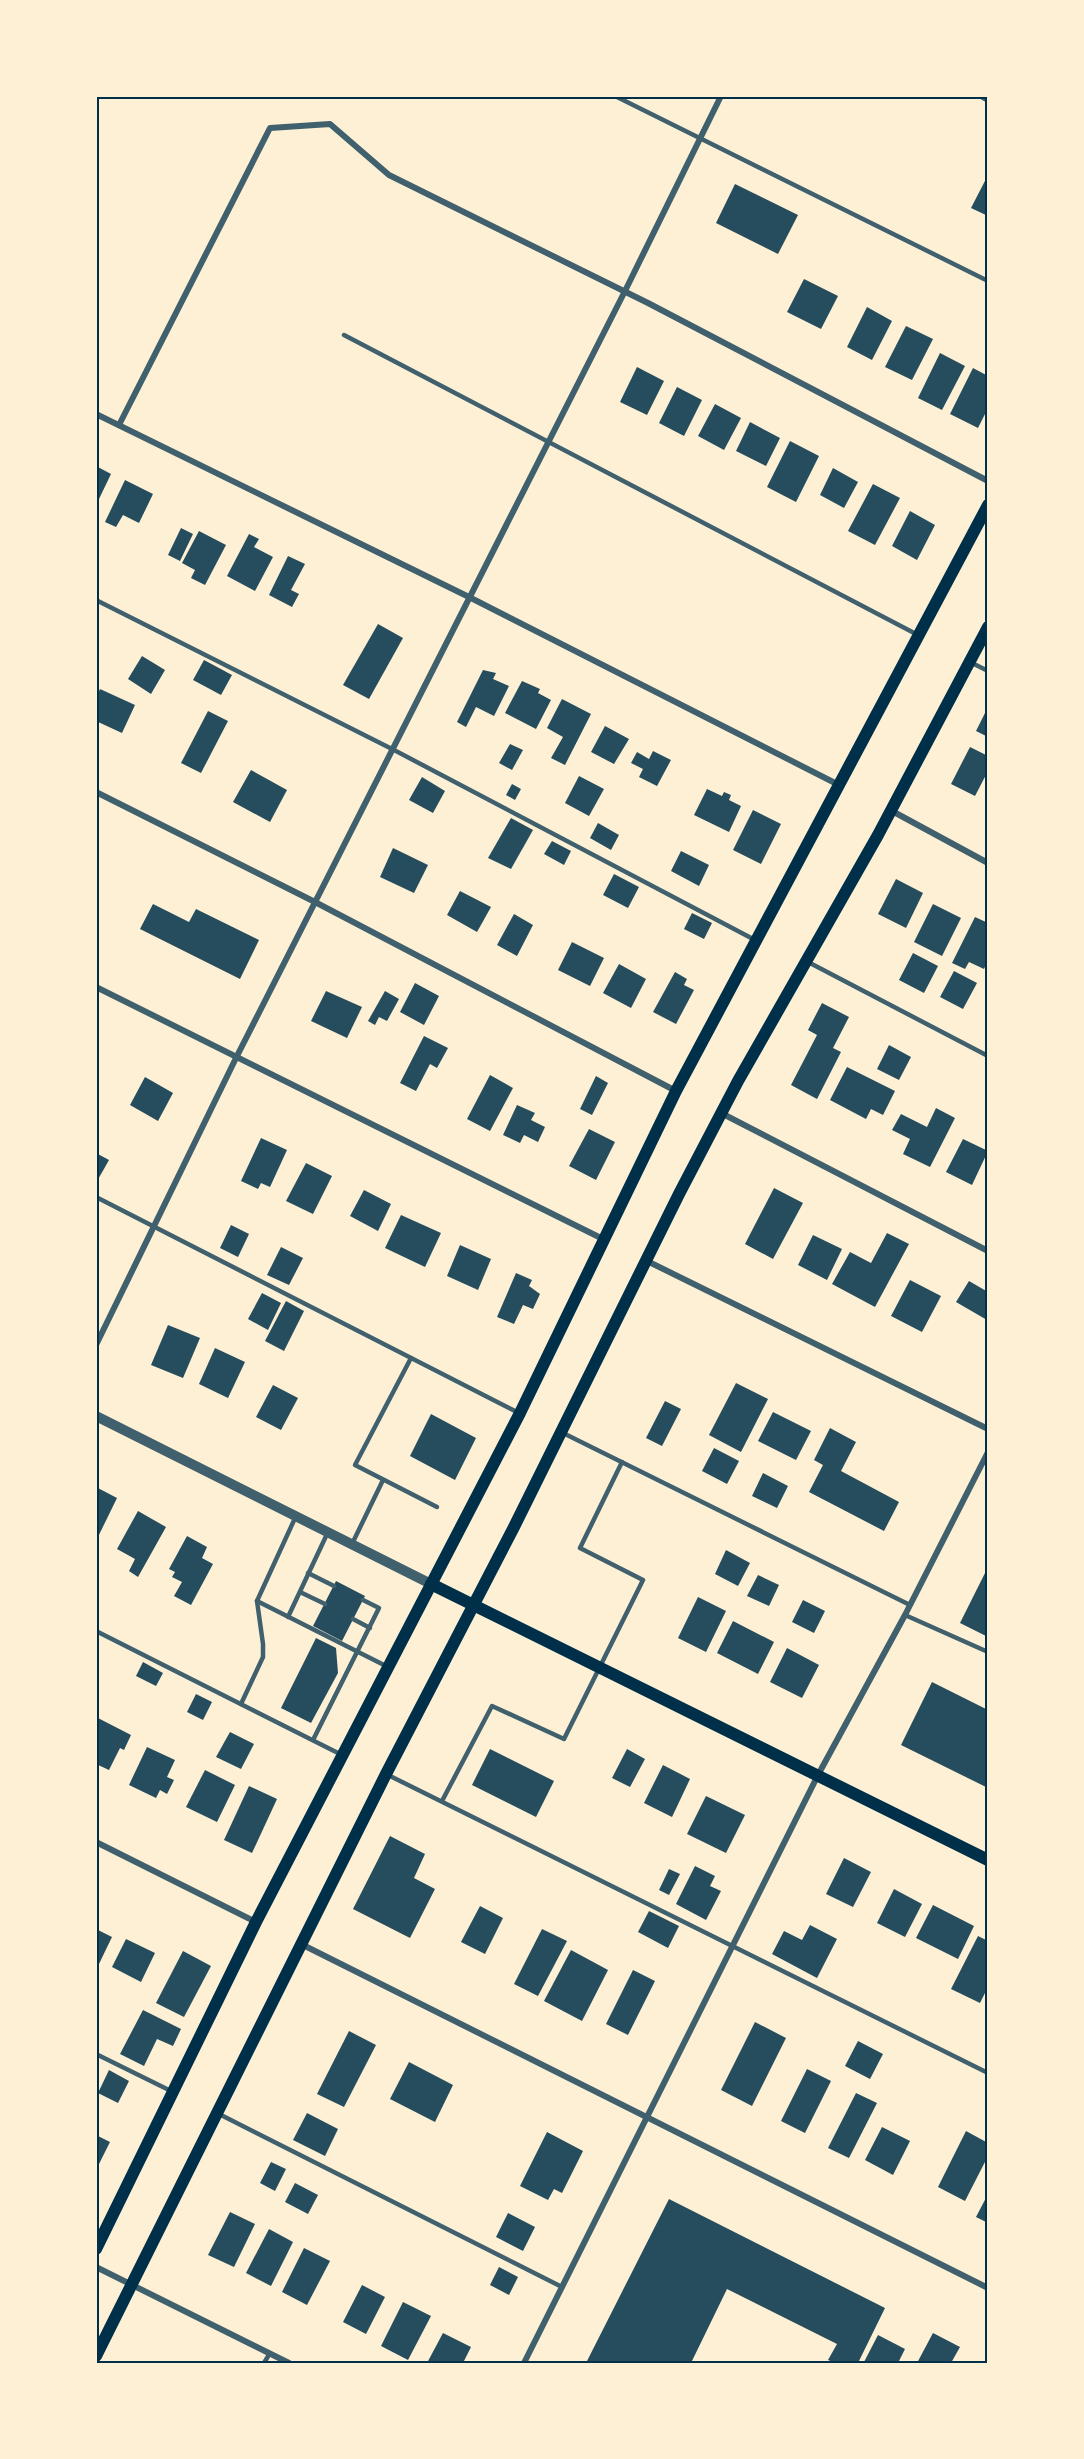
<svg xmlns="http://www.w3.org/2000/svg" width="1084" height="2459" font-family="Mulish,sans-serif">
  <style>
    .building { fill: #264d5e }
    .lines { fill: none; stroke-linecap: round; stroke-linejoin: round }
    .service { stroke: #3f606c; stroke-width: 4.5 }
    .minor { stroke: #3f606c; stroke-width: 6 }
    .tertiary { stroke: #3f606c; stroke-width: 10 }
    .secondary { stroke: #003049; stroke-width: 12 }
    .neatline { fill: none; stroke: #003049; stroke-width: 2 }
  </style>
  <rect width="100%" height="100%" fill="#fdf0d5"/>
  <g class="building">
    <path d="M988 175V216L971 208Z"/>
    <path d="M735 184 798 215 778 254 716 223Z"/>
    <path d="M804 279 838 296 821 329 787 312Z"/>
    <path d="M867 307 892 321 872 360 847 347Z"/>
    <path d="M906 326 933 339 912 380 885 367Z"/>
    <path d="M940 353 965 366 942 410 918 398Z"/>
    <path d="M637 367 664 381 647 415 620 402Z"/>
    <path d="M973 368 988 376V408L978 428 950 414Z"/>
    <path d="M677 387 702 400 684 436 659 423Z"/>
    <path d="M715 404 741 418 724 450 698 436Z"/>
    <path d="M750 422 780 438 766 466 736 451Z"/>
    <path d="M790 441 819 456 796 502 767 487Z"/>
    <path d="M96 466 111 474 99 499 96 498Z"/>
    <path d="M833 468 858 482 844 508 820 495Z"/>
    <path d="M125 480 153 494 139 523 123 515 116 527 105 522Z"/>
    <path d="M873 484 900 498 875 545 848 531Z"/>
    <path d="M910 511 935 525 917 560 892 546Z"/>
    <path d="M181 528 193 534 180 561 168 555Z"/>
    <path d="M199 531 226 545 205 585 191 578 195 570 182 563Z"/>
    <path d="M249 534 259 539 254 547 273 557 255 591 227 576Z"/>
    <path d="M288 556 305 564 291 590 299 594 292 607 269 595Z"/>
    <path d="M378 624 403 638 369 699 343 685Z"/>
    <path d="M142 656 165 670 151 694 128 679Z"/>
    <path d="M204 660 232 675 221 695 193 680Z"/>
    <path d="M483 670 496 673 493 679 509 686 494 716 476 707 466 727 457 722Z"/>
    <path d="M522 681 540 689 538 693 551 700 536 729 505 713Z"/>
    <path d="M100 689 135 705 122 733 96 721V698Z"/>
    <path d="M562 699 591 714 565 765 551 758 563 737 547 728Z"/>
    <path d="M988 707V737L976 731Z"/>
    <path d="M208 711 228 721 201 773 181 763Z"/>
    <path d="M605 726 629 739 614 764 591 752Z"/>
    <path d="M510 744 523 750 512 770 499 763Z"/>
    <path d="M970 747 988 756V771L975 796 951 784Z"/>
    <path d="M653 751 671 760 657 786 639 777 643 769 631 763 637 752 649 759Z"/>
    <path d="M251 770 287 790 270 822 233 802Z"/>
    <path d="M579 776 604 789 589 816 565 803Z"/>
    <path d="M422 777 445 791 433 813 409 800Z"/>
    <path d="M512 784 521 789 515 800 506 795Z"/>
    <path d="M707 789 722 796 724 792 731 795 729 800 741 806 729 832 694 815Z"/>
    <path d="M753 810 781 824 761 864 733 850Z"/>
    <path d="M511 818 533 830 511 869 488 858Z"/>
    <path d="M598 823 619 835 611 850 590 838Z"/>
    <path d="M552 841 571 851 564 865 544 854Z"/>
    <path d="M393 848 428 865 414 893 380 877Z"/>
    <path d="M681 851 709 865 699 886 671 871Z"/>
    <path d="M614 874 639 887 628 908 603 895Z"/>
    <path d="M896 879 923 893 906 928 878 914Z"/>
    <path d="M460 891 491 907 477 932 447 915Z"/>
    <path d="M153 904 189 922 196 909 259 940 240 979 140 929Z"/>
    <path d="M933 904 961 918 942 956 914 942Z"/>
    <path d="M692 913 712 923 704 939 684 929Z"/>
    <path d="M514 914 533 925 517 956 497 945Z"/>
    <path d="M975 917 988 923V960L984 969 969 962 965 969 952 963Z"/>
    <path d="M572 942 604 958 590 986 558 970Z"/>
    <path d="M913 953 938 966 924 993 899 980Z"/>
    <path d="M619 964 646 979 631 1008 603 993Z"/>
    <path d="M954 971 977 983 963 1009 940 997Z"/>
    <path d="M675 972 687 979 684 985 694 990 676 1024 653 1012Z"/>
    <path d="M415 983 439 996 424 1025 400 1012Z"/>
    <path d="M326 991 362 1007 347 1038 311 1021Z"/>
    <path d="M385 991 399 999 387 1021 379 1017 375 1025 368 1021Z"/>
    <path d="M822 1003 849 1017 833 1048 841 1052 817 1099 791 1085 817 1035 808 1030Z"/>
    <path d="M424 1036 448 1048 437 1068 430 1064 416 1091 400 1083Z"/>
    <path d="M889 1045 911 1057 899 1080 877 1069Z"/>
    <path d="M847 1067 895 1091 883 1115 871 1109 866 1119 830 1100Z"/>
    <path d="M490 1075 513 1088 490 1131 467 1119Z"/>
    <path d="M596 1076 608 1083 592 1115 580 1109Z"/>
    <path d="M145 1077 173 1093 158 1121 130 1105Z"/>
    <path d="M517 1105 535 1113 531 1120 545 1127 538 1142 524 1135 520 1143 503 1135Z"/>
    <path d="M936 1108 955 1118 930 1167 903 1154 910 1139 892 1130 901 1114 927 1127Z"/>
    <path d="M589 1129 615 1142 596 1180 569 1166Z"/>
    <path d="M261 1138 287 1150 270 1187 261 1183 258 1189 241 1181Z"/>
    <path d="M963 1139 988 1151 972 1185 946 1172Z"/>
    <path d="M96 1153 109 1160 96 1183Z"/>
    <path d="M306 1163 332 1176 313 1214 286 1201Z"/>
    <path d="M774 1188 803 1203 773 1259 745 1244Z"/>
    <path d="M364 1190 391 1204 378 1231 350 1216Z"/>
    <path d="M401 1215 441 1233 425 1267 385 1248Z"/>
    <path d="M231 1225 249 1234 238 1257 220 1248Z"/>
    <path d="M887 1233 909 1244 875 1307 832 1284 850 1252 871 1263Z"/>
    <path d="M813 1235 842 1249 827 1280 798 1265Z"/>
    <path d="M460 1245 491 1259 478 1290 447 1276Z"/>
    <path d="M281 1247 303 1258 289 1285 267 1275Z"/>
    <path d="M516 1273 532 1280 529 1286 540 1294 533 1309 523 1305 514 1324 497 1317Z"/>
    <path d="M910 1280 941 1296 922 1332 891 1316Z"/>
    <path d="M969 1281 988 1292 987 1320 956 1302Z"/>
    <path d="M262 1293 281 1303 268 1330 248 1319Z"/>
    <path d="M286 1301 304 1311 284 1351 265 1341Z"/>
    <path d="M168 1325 200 1338 183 1378 151 1365Z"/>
    <path d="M215 1348 245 1362 228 1398 199 1384Z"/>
    <path d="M736 1383 768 1399 741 1452 709 1435Z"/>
    <path d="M273 1385 298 1398 281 1430 256 1417Z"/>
    <path d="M665 1401 681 1409 662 1446 646 1438Z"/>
    <path d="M773 1412 811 1431 796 1460 758 1441Z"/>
    <path d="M431 1414 476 1438 455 1480 410 1456Z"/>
    <path d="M830 1428 856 1442 841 1471 899 1502 884 1531 809 1492 823 1465 814 1460Z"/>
    <path d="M714 1448 739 1461 727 1484 702 1471Z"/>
    <path d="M763 1473 788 1486 777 1508 752 1496Z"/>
    <path d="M96 1487 117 1498 96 1541Z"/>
    <path d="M138 1511 166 1527 138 1577 129 1571 135 1559 117 1549Z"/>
    <path d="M187 1536 207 1547 202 1558 213 1564 191 1605 174 1596 182 1582 172 1577 175 1572 169 1569Z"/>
    <path d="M726 1550 750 1563 738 1586 715 1574Z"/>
    <path d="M988 1567V1637L960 1623Z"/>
    <path d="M758 1575 779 1585 769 1606 747 1596Z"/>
    <path d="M336 1581 365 1596 342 1641 313 1626Z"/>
    <path d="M698 1597 726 1611 706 1652 678 1638Z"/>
    <path d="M803 1600 825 1611 814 1633 792 1622Z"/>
    <path d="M733 1621 774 1642 758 1674 717 1653Z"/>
    <path d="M316 1638 336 1648 338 1673 311 1723 281 1708Z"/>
    <path d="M787 1648 819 1665 802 1698 770 1682Z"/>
    <path d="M143 1662 163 1673 156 1686 136 1676Z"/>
    <path d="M932 1682 988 1710V1788L901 1745Z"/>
    <path d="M196 1694 212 1702 203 1720 187 1712Z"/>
    <path d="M96 1717 131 1735 124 1750 120 1748 109 1770 96 1764Z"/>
    <path d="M230 1732 254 1744 241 1769 216 1757Z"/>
    <path d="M147 1747 175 1760 167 1777 174 1780 167 1794 160 1790 156 1798 129 1785Z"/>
    <path d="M490 1749 554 1781 536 1817 472 1785Z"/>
    <path d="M627 1749 645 1759 630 1787 612 1778Z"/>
    <path d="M663 1765 690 1779 672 1817 644 1803Z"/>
    <path d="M205 1770 235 1785 217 1822 186 1807Z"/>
    <path d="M249 1786 277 1799 252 1853 224 1840Z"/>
    <path d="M706 1796 745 1815 726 1853 687 1834Z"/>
    <path d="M390 1836 425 1854 414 1878 435 1889 410 1938 353 1909Z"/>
    <path d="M844 1858 871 1872 853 1907 826 1894Z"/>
    <path d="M695 1866 715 1876 710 1886 721 1891 706 1920 676 1904Z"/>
    <path d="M669 1869 680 1874 669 1895 659 1890Z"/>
    <path d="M894 1889 922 1904 905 1937 877 1923Z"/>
    <path d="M933 1905 974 1926 958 1959 916 1938Z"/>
    <path d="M480 1906 503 1918 485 1954 461 1942Z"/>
    <path d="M649 1911 679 1926 668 1948 638 1932Z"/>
    <path d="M810 1925 837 1939 817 1978 772 1954 784 1931 802 1940Z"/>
    <path d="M96 1929 112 1937 98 1966 96 1965Z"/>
    <path d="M542 1929 567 1941 538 1996 514 1984Z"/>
    <path d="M978 1936 988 1941V1987L980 2003 951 1989Z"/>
    <path d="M126 1939 155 1953 141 1982 112 1967Z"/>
    <path d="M571 1950 608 1970 582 2021 544 2001Z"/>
    <path d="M183 1951 211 1966 184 2017 156 2003Z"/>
    <path d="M633 1970 655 1981 628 2035 606 2024Z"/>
    <path d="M143 2010 181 2029 173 2046 157 2039 144 2066 120 2054Z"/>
    <path d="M755 2022 786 2038 752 2106 721 2090Z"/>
    <path d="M349 2031 376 2045 344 2107 317 2094Z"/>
    <path d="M858 2041 883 2054 870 2079 845 2066Z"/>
    <path d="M409 2062 453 2085 435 2122 390 2099Z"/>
    <path d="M807 2069 831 2081 805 2133 781 2121Z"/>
    <path d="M109 2070 129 2081 118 2103 98 2093Z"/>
    <path d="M856 2093 877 2103 849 2158 828 2148Z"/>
    <path d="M307 2113 338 2129 325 2156 293 2140Z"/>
    <path d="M882 2127 910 2141 893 2175 865 2160Z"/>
    <path d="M966 2131 988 2143V2156L965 2201 938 2187Z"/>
    <path d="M547 2132 583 2151 562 2193 554 2189 548 2200 520 2186Z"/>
    <path d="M96 2135 110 2142 96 2170Z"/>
    <path d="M271 2162 286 2169 275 2191 260 2183Z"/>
    <path d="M295 2183 318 2195 308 2214 285 2202Z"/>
    <path d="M988 2194V2223L976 2217Z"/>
    <path d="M669 2199 885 2308 858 2363H835L828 2360 837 2344 727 2289 691 2363H586Z"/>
    <path d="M230 2212 255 2224 234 2267 208 2255Z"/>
    <path d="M508 2213 535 2227 523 2251 496 2237Z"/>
    <path d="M269 2229 293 2242 271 2286 246 2273Z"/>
    <path d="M304 2248 330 2261 307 2305 282 2292Z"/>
    <path d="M499 2267 518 2277 509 2295 490 2285Z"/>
    <path d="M362 2285 385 2297 366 2334 343 2322Z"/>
    <path d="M403 2302 431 2316 408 2360 381 2346Z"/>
    <path d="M443 2333 471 2347 463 2363H427Z"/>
    <path d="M933 2333 960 2347 951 2363H917Z"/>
    <path d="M878 2335 905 2349 898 2363 864 2362Z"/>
  </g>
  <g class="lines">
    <g class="service">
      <path d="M615 96 988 281"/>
      <path d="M344 335 918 635"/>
      <path d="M96 600 394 750 755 940"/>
      <path d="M972 663 988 671"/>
      <path d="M808 962 988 1056"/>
      <path d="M96 1197 517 1412"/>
      <path d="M411 1358 355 1465 437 1507"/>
      <path d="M563 1433 910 1605"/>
      <path d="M352 1544 383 1480"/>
      <path d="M308 1573 334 1586"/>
      <path d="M300 1592 325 1604"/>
      <path d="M257 1601 386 1666"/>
      <path d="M905 1615 988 1652"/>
      <path d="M288 1617 328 1532"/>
      <path d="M353 1619 370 1628"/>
      <path d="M96 1631 340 1754"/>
      <path d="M241 1704 263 1657V1644L257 1601 296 1516"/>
      <path d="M313 1740 379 1608 363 1600"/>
      <path d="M386 1774 988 2073"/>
      <path d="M442 1801 492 1706 564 1739 643 1580 580 1548 622 1462"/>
      <path d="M96 2054 173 2092"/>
      <path d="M219 2114 562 2287"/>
      <path d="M264 2363 270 2353"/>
    </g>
    <g class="minor">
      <path d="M981 96 988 100"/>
      <path d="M96 414 469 597 839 785"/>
      <path d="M119 425 270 128 330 124 389 175 648 303 988 481"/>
      <path d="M96 792 315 902 676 1091"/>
      <path d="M892 811 988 863"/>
      <path d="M96 987 603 1239"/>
      <path d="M721 1113 988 1251"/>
      <path d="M645 1260 988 1429"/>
      <path d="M96 1345 236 1058 625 291 721 96"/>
      <path d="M96 1842 256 1922"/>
      <path d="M303 1945 988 2288"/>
      <path d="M96 2267 289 2363"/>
      <path d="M524 2363 818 1775 905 1615 988 1452"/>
    </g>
    <path class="tertiary" d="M96 1416 431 1584"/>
    <g class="secondary">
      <path d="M431 1584 988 1860"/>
      <path d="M96 2249 256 1922 520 1413 676 1091 988 505"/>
      <path d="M96 2356 386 1774 514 1527 679 1194 738 1081 878 835 988 627"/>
    </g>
  </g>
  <rect width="1084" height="2459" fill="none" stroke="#fdf0d5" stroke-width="195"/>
  <rect x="98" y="98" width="888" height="2264" class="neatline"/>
</svg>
